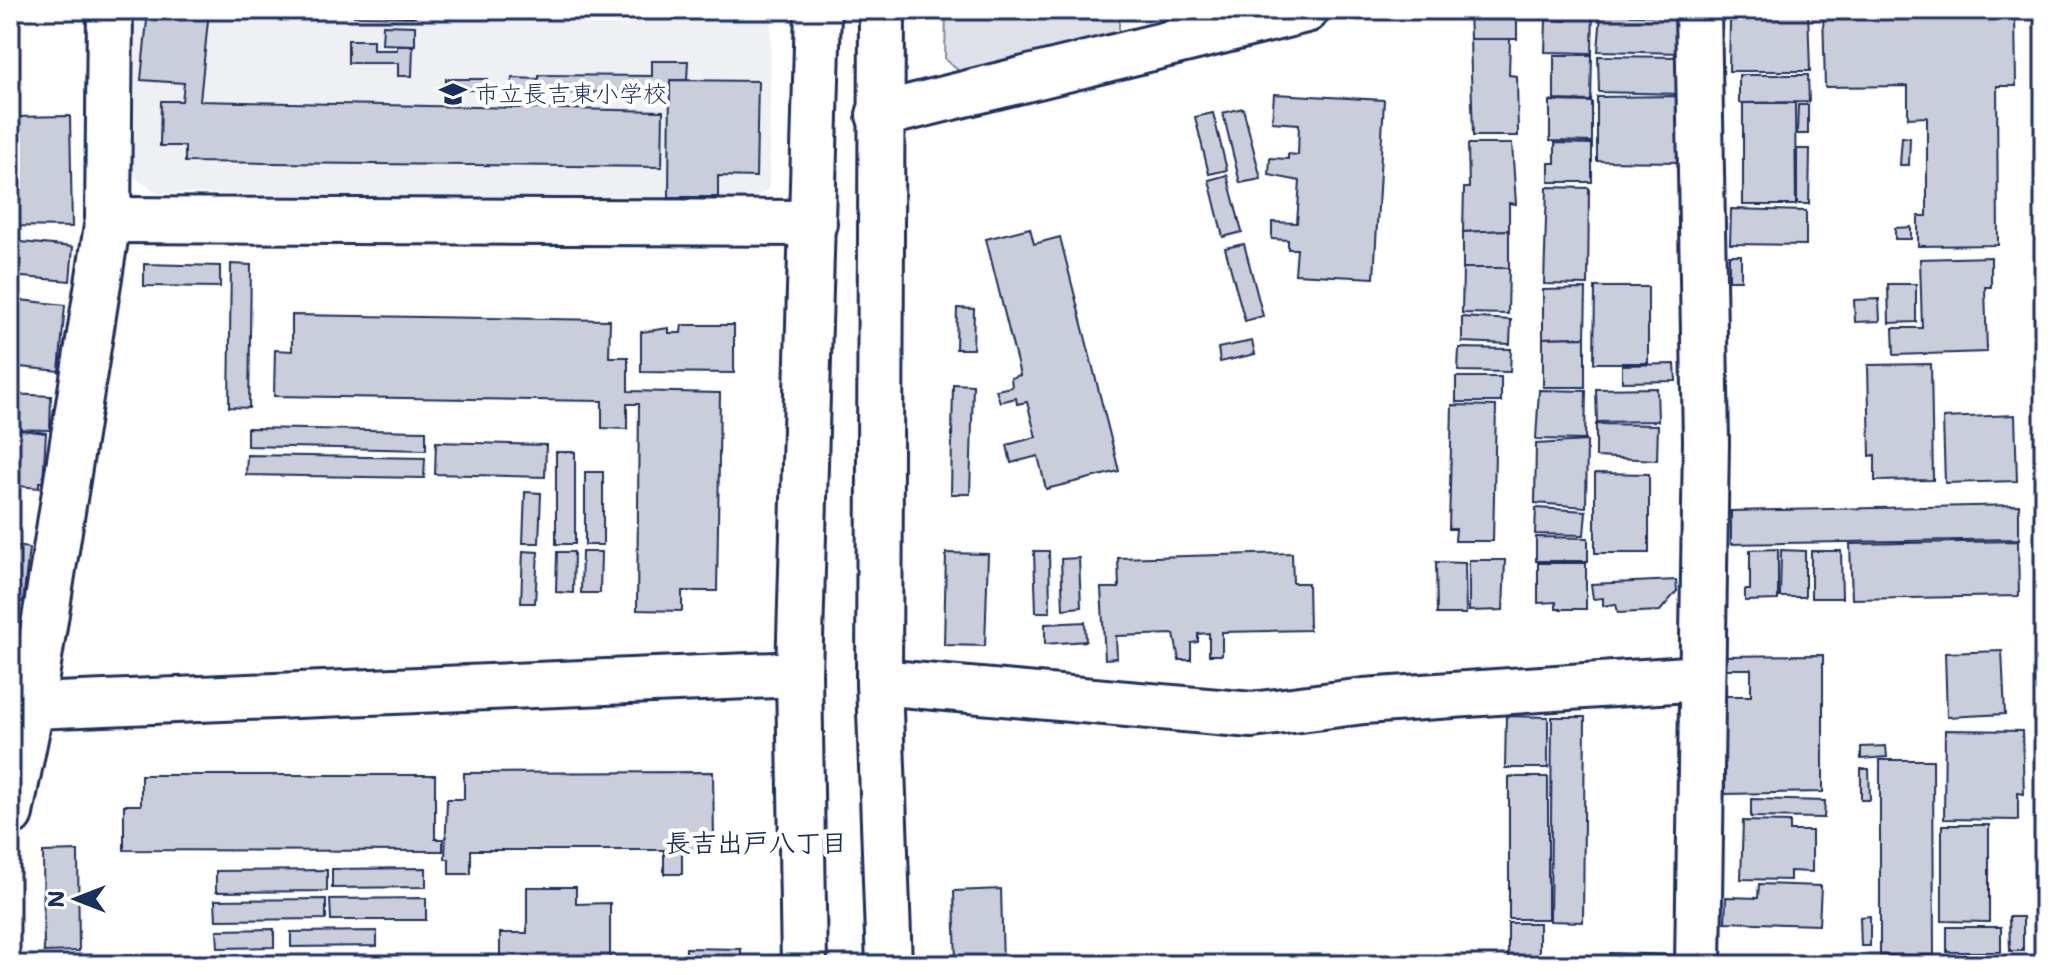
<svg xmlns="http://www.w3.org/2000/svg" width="2054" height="975" font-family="'Shantell Sans','Klee One',sans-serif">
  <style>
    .built { fill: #eff0f4 }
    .green { fill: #dee1e7; stroke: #7c88a2; stroke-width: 2 }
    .building { fill: #caceda; stroke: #1b2f5e; stroke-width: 2 }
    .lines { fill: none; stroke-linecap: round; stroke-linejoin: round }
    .street-casing { stroke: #1b2f5e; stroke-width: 50 }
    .secondary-casing { stroke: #1b2f5e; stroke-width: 50 }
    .street { stroke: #fff; stroke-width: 44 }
    .secondary { stroke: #fff; stroke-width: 44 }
    .labels { text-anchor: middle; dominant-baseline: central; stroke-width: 8; stroke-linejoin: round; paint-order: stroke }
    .poi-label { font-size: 24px; fill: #1b2f5e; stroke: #fff; text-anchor: start }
    .neighbourhood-label { font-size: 26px; font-weight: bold; fill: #1b2f5e; stroke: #fff }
  </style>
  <rect width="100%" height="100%" fill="#fff"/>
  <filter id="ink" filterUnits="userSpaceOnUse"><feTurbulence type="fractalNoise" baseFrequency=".0125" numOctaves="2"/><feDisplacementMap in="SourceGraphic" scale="16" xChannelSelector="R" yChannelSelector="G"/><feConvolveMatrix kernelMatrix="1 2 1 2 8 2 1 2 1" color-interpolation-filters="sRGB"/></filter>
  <g filter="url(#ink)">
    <path class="built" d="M136 10H771L769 189 747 201 157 193 134 177Z"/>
    <path class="green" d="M946 10H1119V33L960 72 945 59Z"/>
    <g class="building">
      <path d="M148 10H209L200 101 663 111 662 167 185 162V146H160L161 101H182L184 83 141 80Z"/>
      <path d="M354 10H415V17L354 16Z"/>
      <path d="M1469 10H1509L1517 21V39H1470Z"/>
      <path d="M1808 10 1810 71H1729L1730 22 1745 11Z"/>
      <path d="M1823 10H2015L2016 86H1997L1998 245 1918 246V216H1927V117L1908 118V86L1825 87Z"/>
      <path d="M1567 11 1593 12 1592 53 1545 52 1546 20 1566 21Z"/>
      <path d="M1601 14 1681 16 1682 53 1598 51Z"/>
      <path d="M383 25 415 26V45L382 44Z"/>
      <path d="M1470 39H1510L1509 75 1517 76 1518 136H1473Z"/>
      <path d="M348 40H373V50H397V46H413L412 76H398V63H348Z"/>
      <path d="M1554 55H1592L1591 101 1554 100Z"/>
      <path d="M1598 56 1680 57V94L1599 92Z"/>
      <path d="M652 61H688L687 80H670V90L512 95V78L539 79V75L652 76Z"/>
      <path d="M1739 75H1808L1809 102 1739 103Z"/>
      <rect x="446" y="79" width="41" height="11"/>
      <path d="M670 80 758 81 756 177 718 176V197H669Z"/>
      <path d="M1274 94 1384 100 1374 278 1295 274 1297 249H1288V240L1272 239V222L1297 223 1300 181 1269 175 1270 158 1288 159V154L1298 155 1299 124 1272 122Z"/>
      <path d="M1680 96V162L1597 161V97Z"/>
      <path d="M1550 101 1592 102V142L1550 141Z"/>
      <path d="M1743 103H1795L1796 205H1743Z"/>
      <path d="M1798 105H1808V134H1797Z"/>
      <path d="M1243 108 1261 179 1240 183 1223 113Z"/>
      <path d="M1213 113 1227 170 1209 174 1195 117Z"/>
      <path d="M70 116 72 227 10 226 14 117Z"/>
      <path d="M1902 137 1910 138 1909 165H1900Z"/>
      <path d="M1555 143 1592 144V182H1549V163H1555Z"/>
      <path d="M1468 144H1512L1516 204 1509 203V230L1463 232 1464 188H1469Z"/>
      <path d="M1797 149H1810L1809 204H1797Z"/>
      <path d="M1227 175 1242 232 1223 237 1209 180Z"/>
      <path d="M1547 187 1589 188 1588 285 1544 284Z"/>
      <path d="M1731 209 1806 211V245L1730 244Z"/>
      <path d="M1911 227V239H1895V228Z"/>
      <path d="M1030 228 1034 244 1060 237 1119 471 1046 489 1038 456 1011 463 1007 445 1036 437 1027 402 1017 404 1016 398 1000 402 996 390 1012 387 1011 378 1020 375 986 239Z"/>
      <path d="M1509 230V268H1463V232Z"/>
      <path d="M10 241 73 247 70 281 10 276Z"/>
      <path d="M1244 244 1263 316 1245 321 1225 248Z"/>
      <rect x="1729" y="255" width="12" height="25"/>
      <path d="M1991 257V287H1985L1987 352 1894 355 1893 328H1922L1920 259Z"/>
      <path d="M144 264 220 266V287L144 286Z"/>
      <path d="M231 264 251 265 249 408 229 407Z"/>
      <path d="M1463 268H1509L1508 314 1462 313Z"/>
      <path d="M1888 284H1916V322L1889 323Z"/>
      <path d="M1595 287H1648V363H1594Z"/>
      <path d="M1586 289 1585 337 1543 338V290Z"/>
      <path d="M10 299 65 305 59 371 10 366Z"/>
      <path d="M1879 299 1880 321 1855 322 1854 300Z"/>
      <path d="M957 308 974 309 973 349H956Z"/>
      <path d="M292 315 610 320 609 357H628V391L720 393 717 591H682V611L637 610 639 404H627V429L602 428V401L274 396 275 350 292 351Z"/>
      <path d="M1462 317 1511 320 1510 344 1462 342Z"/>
      <path d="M682 325H734V373L641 372V332L669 328V333H681Z"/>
      <path d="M1585 337V387H1543V338Z"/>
      <path d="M1252 341 1255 354 1220 362 1218 348Z"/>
      <path d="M1459 348 1511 349 1510 372 1458 371Z"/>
      <path d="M1675 364 1676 381 1622 382V365Z"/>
      <path d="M1931 364 1933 480 1875 481V455L1870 456 1868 365Z"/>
      <rect x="1456" y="377" width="45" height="25"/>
      <path d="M953 384 973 385 970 494H951Z"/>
      <path d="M1657 388 1658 421 1597 422 1596 389Z"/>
      <path d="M1539 390 1586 391 1585 440 1536 439Z"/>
      <path d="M10 394 51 396 50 430 10 429Z"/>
      <path d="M1452 405 1496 406 1493 541H1455L1456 529H1449Z"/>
      <path d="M2015 415 2017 481 1945 483 1943 418Z"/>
      <path d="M1596 424 1658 425 1657 460 1596 457Z"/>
      <path d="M247 428 426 431V450L247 446Z"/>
      <path d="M13 429 46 433 43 482H39V488L18 486 15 505 10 504Z"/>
      <path d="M1587 441 1586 507 1535 503 1536 444Z"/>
      <path d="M436 442 546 445 545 477 435 474Z"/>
      <rect x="556" y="452" width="19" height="92"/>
      <path d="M247 455 425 458 424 478 246 475Z"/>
      <rect x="585" y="472" width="18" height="73"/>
      <path d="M1595 473 1649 474V553H1595Z"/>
      <path d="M525 492 541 493 539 543H523Z"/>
      <path d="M2019 505V539L1731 544V511Z"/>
      <path d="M1536 508 1586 511 1584 535 1535 534Z"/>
      <path d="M1536 537 1588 538V561H1536Z"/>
      <path d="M2018 541 2019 596 1852 599 1850 544Z"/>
      <path d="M10 545 29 548 23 602 10 600Z"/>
      <path d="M1778 549V600L1745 601V590H1750V550Z"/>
      <path d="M1781 550 1805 551V597H1780Z"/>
      <path d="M523 551 538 552 535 603H521Z"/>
      <path d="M1034 551H1049L1050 612H1036Z"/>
      <path d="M1811 551H1841L1842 598H1811Z"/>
      <path d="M557 552H574L573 593 556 592Z"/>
      <path d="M582 552H601L600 593H581Z"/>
      <path d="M946 553 988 554 985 646 944 645Z"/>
      <path d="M1292 553 1293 583H1308L1309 630 1222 632V655H1209V633L1198 634V642L1191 643V660H1179L1174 634 1116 636 1117 658 1105 659 1101 588H1119L1118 558Z"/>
      <path d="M1079 558 1081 607 1063 609 1061 559Z"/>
      <path d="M1469 560H1505L1503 610 1469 611Z"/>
      <path d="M1436 562 1465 563 1466 614H1437Z"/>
      <path d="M1538 563H1586V609H1556V602L1538 603Z"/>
      <path d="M1676 580 1677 591 1660 611 1618 613 1616 604 1603 606V598L1593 599 1591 584Z"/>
      <path d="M10 618 20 619 16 661 10 660Z"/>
      <path d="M1085 622 1086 641 1045 644V624Z"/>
      <path d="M2002 651 2005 714 1947 717 1945 653Z"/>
      <path d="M1823 655V792L1725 794V696H1751V669H1725V656Z"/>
      <path d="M1506 716 1548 717V768H1505Z"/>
      <path d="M1552 717H1585L1583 922 1550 921Z"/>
      <path d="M1945 730 2022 731 2024 794 2018 793V820L1944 819Z"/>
      <path d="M1886 746 1887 757 1861 759V747Z"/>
      <path d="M1880 760H1933L1934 955H1880Z"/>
      <path d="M1861 769H1869L1870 800H1861Z"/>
      <path d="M713 772 714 840H698V852H682V874H664V850H471V874H449V859H445L447 799H464V773Z"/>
      <path d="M141 775H435V839H443V851L124 850V805H141Z"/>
      <rect x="1509" y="777" width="39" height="142"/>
      <path d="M1751 799 1825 801 1824 818 1751 817Z"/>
      <path d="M1743 821 1790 822V831H1812V872L1790 871V880L1741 879Z"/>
      <path d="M1942 825H1989V922L1942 921Z"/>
      <path d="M78 851 79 951 44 952 43 852Z"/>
      <path d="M426 868V887L332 888V869Z"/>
      <path d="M327 870V891L216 892V871Z"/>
      <path d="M1759 884 1821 886 1819 925 1725 922 1726 897 1758 898Z"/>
      <path d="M527 887H576V904L610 903V965H525V961H500V933H527Z"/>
      <path d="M1001 889 1003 965H956L954 891Z"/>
      <path d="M426 898V920H331L330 899Z"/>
      <path d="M326 899V919L216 920 215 900Z"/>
      <path d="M1870 916V946H1861L1860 917Z"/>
      <path d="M2009 917H2023V951H2010Z"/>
      <rect x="1508" y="923" width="31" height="42"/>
      <rect x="1947" y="927" width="54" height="25"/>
      <path d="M274 929V947L218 948 217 930Z"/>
      <path d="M377 931V946L291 947V932Z"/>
      <path d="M686 948 741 949V965H646V956H686Z"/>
      <path d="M1610 953 1675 955 1674 965H1610Z"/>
      <path d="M1575 960 1610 961V965H1575Z"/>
    </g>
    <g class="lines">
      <g class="street-casing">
        <g id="street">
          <path d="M879 115 1306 10"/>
          <path d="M108 220 814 223"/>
          <path d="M879 682 1252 715 1364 701 1702 678"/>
          <path d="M10 707 799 674"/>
          <path d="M10 813 31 708 108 220 110 10"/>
        </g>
      </g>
      <g class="secondary-casing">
        <g id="secondary">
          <path d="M882 10 879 682 889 965"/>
          <path d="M804 965 799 674 818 10"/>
          <path d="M1698 965 1706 441 1698 10"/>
        </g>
      </g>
      <use href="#street" class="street"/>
      <use href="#secondary" class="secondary"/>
    </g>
  </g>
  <defs>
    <g id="school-bare" transform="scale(2.16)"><path d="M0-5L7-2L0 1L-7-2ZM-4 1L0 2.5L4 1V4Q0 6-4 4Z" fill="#1b2f5e" stroke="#fff" stroke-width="2.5" paint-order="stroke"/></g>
  </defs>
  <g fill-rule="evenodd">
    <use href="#school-bare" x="453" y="94"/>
  </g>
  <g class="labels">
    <g class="poi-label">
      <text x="475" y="94">市立長吉東小学校</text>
    </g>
    <g class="neighbourhood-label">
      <text x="756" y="842">長吉出戸八丁目</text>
    </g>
  </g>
  <rect width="2054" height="975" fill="none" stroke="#fff" stroke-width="40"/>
  <rect x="20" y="20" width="2014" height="935" fill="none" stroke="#1b2f5e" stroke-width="3" filter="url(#ink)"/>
  <g transform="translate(76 899) rotate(270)" stroke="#ffffff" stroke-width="6" paint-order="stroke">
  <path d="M0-6L14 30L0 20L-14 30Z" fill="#1b2f5e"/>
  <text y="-12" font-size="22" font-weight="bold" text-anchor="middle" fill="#1b2f5e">N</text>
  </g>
</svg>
